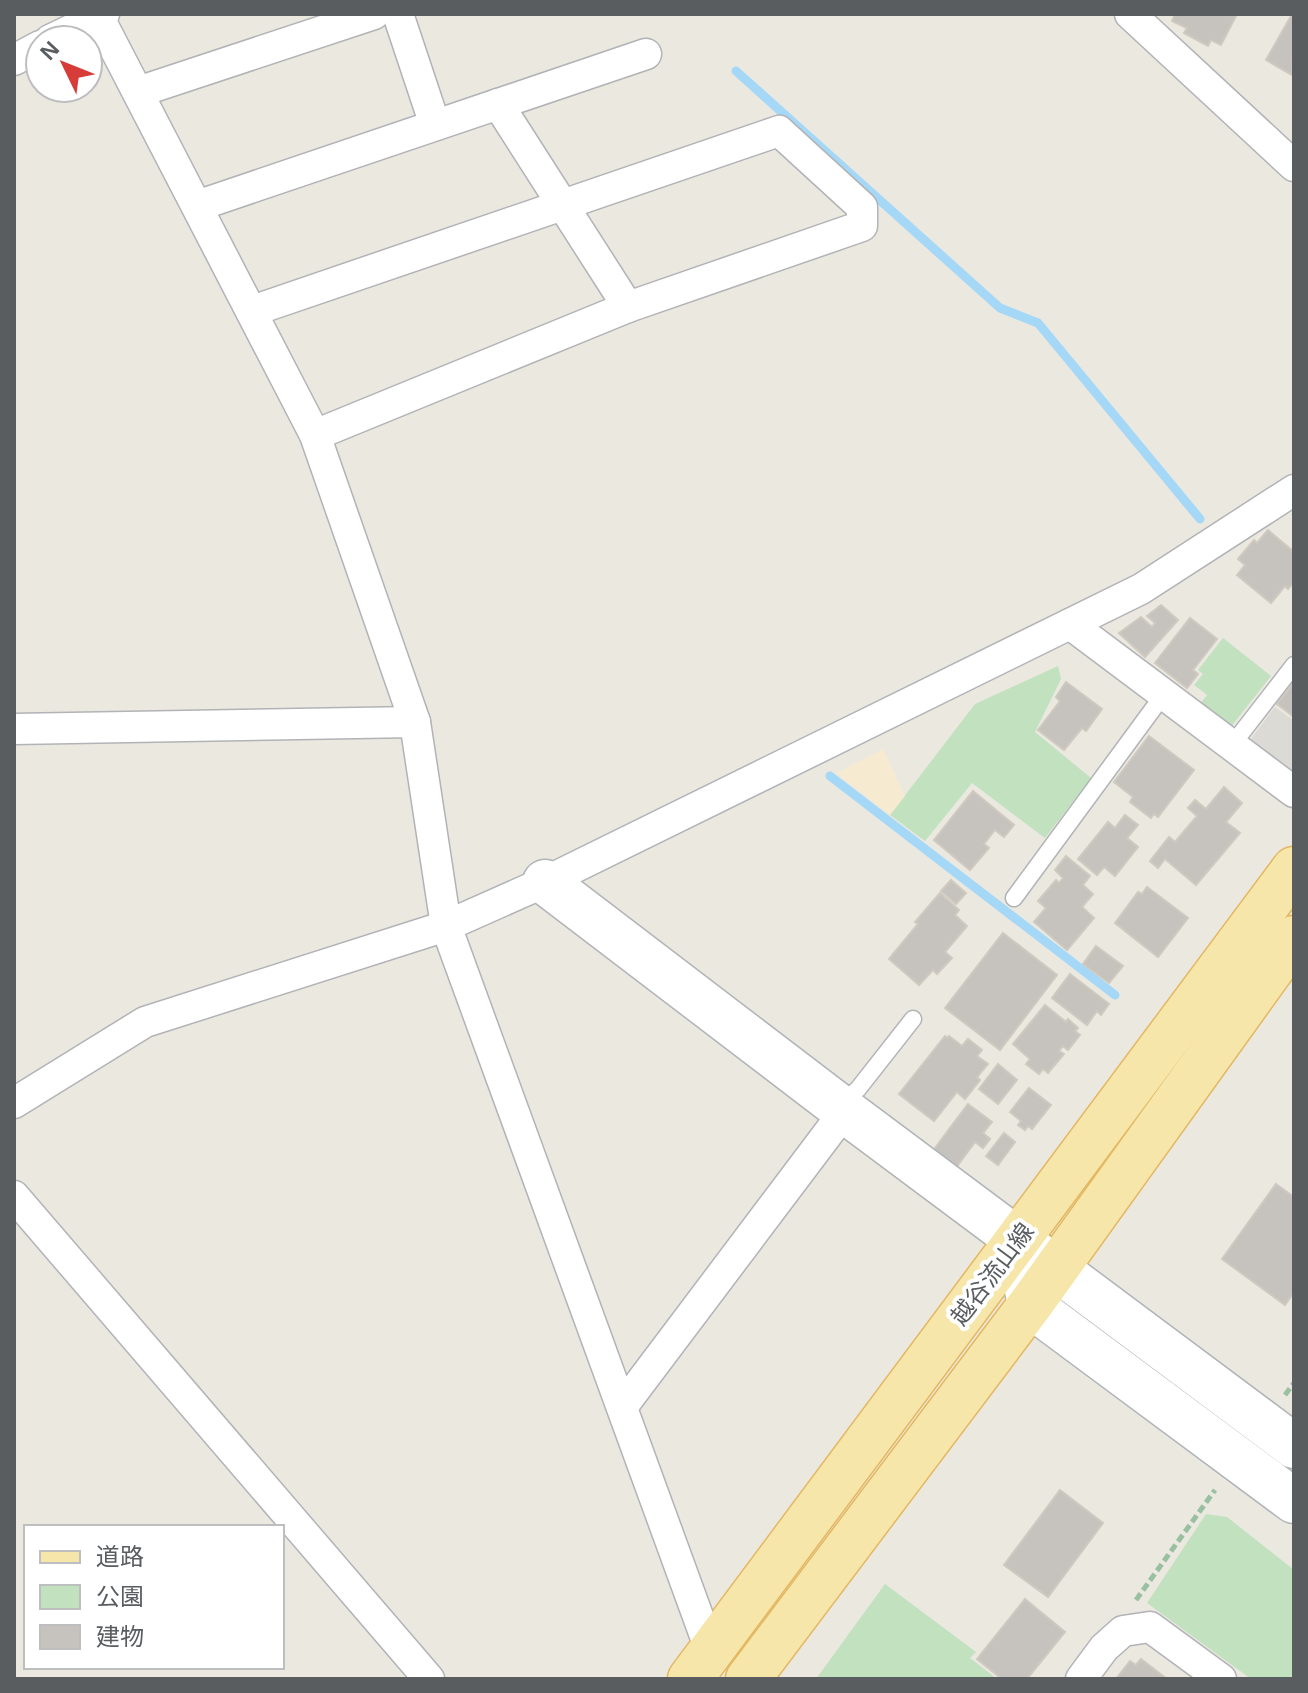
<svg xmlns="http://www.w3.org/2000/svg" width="1308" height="1693" font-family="Arial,'Noto Sans JP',sans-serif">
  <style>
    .industrial { fill: #dcdad5 }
    .green { fill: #c1e1bf }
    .sand { fill: #f6ebd0 }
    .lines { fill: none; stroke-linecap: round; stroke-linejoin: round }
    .stream { stroke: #a5d8f7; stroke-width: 9 }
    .building { fill: #c6c3be; stroke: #cfc9bf; stroke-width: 2 }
    .lane-casing { stroke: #b1b3b7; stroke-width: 19 }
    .street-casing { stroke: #b1b3b7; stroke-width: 33 }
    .secondary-casing { stroke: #b0b4b7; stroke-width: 47 }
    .primary-casing { stroke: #e4b761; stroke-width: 47 }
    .path { stroke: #99c1a1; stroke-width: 5; stroke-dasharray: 8 4; stroke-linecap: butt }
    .lane { stroke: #fff; stroke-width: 16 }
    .street { stroke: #fff; stroke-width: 30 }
    .secondary { stroke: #fff; stroke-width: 44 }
    .primary { stroke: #f7e6a9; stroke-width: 44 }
    .labels { text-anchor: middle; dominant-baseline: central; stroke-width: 8; stroke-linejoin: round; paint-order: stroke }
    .street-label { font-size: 24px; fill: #595d60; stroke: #fff }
  </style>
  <rect width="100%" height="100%" fill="#ebe8e0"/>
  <path class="industrial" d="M1275 707 1294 721V777L1247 744Z"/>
  <g class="green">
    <path d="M1223 638 1271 676 1230 728 1200 704 1207 695 1194 685 1203 674 1198 670Z"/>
    <path d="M1058 666 1061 679 1035 732 1091 778 1045 838 972 783 925 841 890 815 975 704Z"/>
    <path d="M1206 1514 1227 1517 1294 1570V1679H1251L1147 1603Z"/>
    <path d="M885 1584 976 1652 970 1658 997 1679H816Z"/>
  </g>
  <path class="sand" d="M883 749 905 796 890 815 836 773Z"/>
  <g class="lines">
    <g class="stream">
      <path d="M736 71 1000 308 1038 323 1200 519"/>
      <path d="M830 776 1115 995"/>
    </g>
  </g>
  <g class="building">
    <path d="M1175 14H1237L1221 45 1211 40 1208 46 1184 33 1187 28 1172 21Z"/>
    <path d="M1291 16 1294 18 1292 75 1266 60Z"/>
    <path d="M1268 530 1294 552V582L1288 589 1285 586 1271 603 1237 575 1245 565 1238 559 1254 540 1257 543Z"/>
    <path d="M1161 605 1178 620 1145 657 1119 633 1141 617 1152 627 1155 623 1147 616Z"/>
    <path d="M1190 618 1217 639 1193 670 1198 674 1187 688 1155 663Z"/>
    <path d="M1066 682 1102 709 1086 731 1082 728 1064 750 1038 730 1060 701 1056 697Z"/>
    <path d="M1294 682V717L1277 704Z"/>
    <path d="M1149 736 1194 770 1158 817 1154 814 1151 818 1130 802 1133 797 1114 782Z"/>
    <path d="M1224 787 1242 803 1226 822 1240 833 1196 885 1165 859 1158 868 1150 861 1169 837 1175 842 1197 816 1188 808 1195 800 1206 809Z"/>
    <path d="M973 791 1014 825 1004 837 995 830 984 844 989 848 970 870 934 840Z"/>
    <path d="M1125 815 1138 825 1127 838 1138 847 1115 876 1104 867 1097 875 1078 859 1108 822 1115 828Z"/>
    <path d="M1066 856 1090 876 1083 885 1093 894 1082 907 1094 918 1067 950 1034 922 1046 908 1038 901 1056 880 1059 883 1063 878 1055 870Z"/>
    <path d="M951 880 966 893 956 904 941 891Z"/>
    <path d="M1147 887 1188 918 1158 957 1115 923 1138 892 1142 894Z"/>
    <path d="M940 893 959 910 955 915 967 926 945 952 952 958 937 974 933 970 919 985 889 959 918 924 915 922Z"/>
    <path d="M1003 933 1057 975 1000 1050 945 1008Z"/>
    <path d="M1096 946 1123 966 1109 983 1083 964Z"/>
    <path d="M1070 974 1109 1004 1101 1015 1097 1011 1087 1025 1052 998Z"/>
    <path d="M1045 1005 1066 1022 1068 1019 1078 1028 1075 1031 1080 1035 1068 1050 1063 1046 1059 1051 1064 1054 1048 1073 1043 1069 1039 1074 1026 1064 1030 1059 1013 1044Z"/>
    <path d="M945 1036 948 1038 949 1036 962 1046 968 1039 982 1050 977 1056 988 1064 977 1077 980 1080 965 1099 957 1092 934 1121 899 1094Z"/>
    <path d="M998 1064 1017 1080 998 1104 979 1089Z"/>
    <path d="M1029 1088 1051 1105 1032 1129 1028 1126 1025 1130 1018 1125 1021 1121 1010 1112Z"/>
    <path d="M968 1104 992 1122 983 1133 990 1139 983 1148 975 1142 955 1169 932 1152Z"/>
    <path d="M1004 1133 1015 1142 998 1165 986 1156Z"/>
    <path d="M1276 1184 1294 1197V1292L1285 1305 1222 1259Z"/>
    <path d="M1060 1490 1103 1523 1048 1597 1004 1565Z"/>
    <path d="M1025 1599 1065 1632 1027 1679H1002L977 1659Z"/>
    <path d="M1141 1659 1167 1679H1116L1130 1661 1136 1665Z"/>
  </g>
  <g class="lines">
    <g class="lane-casing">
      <g id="lane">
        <path d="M1232 745 1294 665"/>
        <path d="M1014 898 1164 694"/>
        <path d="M840 1105 858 1089 913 1019"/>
      </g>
    </g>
    <g class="street-casing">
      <g id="street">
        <path d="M97 14 315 435 415 722 446 926 711 1652"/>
        <path d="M398 14 435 125"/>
        <path d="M1130 14 1294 166"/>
        <path d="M50 40 104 14"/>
        <path d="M14 60 40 46"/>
        <path d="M138 92 374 14"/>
        <path d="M498 104 628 307"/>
        <path d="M197 206 646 54"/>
        <path d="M252 311 779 131 862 207V226L628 307 315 435"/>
        <path d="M1070 624 1294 792"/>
        <path d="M14 729 415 722"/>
        <path d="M14 1103 145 1022 446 926 545 882 1141 589 1294 490"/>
        <path d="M14 1196 429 1679"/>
        <path d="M622 1407 845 1111"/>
        <path d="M1081 1679 1104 1648 1123 1631 1150 1627 1221 1679"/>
      </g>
    </g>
    <g class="secondary-casing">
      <g id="secondary">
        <path d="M545 882 845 1111 1294 1446"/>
        <path d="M1023 1270 1030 1305 1294 1501"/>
      </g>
    </g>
    <g class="primary-casing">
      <g id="primary">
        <path d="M690 1679 1294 869"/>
        <path d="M748 1679 1030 1305 1294 938"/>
      </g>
    </g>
    <g class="path">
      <path d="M1285 1395 1294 1383"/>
      <path d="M1136 1600 1215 1490"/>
    </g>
    <use href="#lane" class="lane"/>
    <use href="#street" class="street"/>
    <use href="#secondary" class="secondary"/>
    <use href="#primary" class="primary"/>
  </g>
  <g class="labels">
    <g class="street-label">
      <text transform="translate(992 1274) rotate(-53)">越谷流山線</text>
    </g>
  </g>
  <rect width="1308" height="1693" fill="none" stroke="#595d60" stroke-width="32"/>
  <rect x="24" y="1525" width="260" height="144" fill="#ffffff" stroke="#bdbebf" stroke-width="2"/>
  <rect x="40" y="1551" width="40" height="12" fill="#f7e6a9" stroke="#bdbebf" stroke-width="2"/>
  <text x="96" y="1565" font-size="24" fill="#595d60">道路</text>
  <rect x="40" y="1585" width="40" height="24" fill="#c1e1bf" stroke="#bdbebf" stroke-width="2"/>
  <text x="96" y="1605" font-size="24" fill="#595d60">公園</text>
  <rect x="40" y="1625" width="40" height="24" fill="#c6c3be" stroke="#bdbebf" stroke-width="2"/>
  <text x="96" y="1645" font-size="24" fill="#595d60">建物</text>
  <g transform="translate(64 64) rotate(313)"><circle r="38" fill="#ffffff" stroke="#bdbebf" stroke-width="2"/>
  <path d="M0-6L14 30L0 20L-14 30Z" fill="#d83c39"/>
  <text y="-12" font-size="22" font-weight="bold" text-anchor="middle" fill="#595d60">N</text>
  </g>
</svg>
